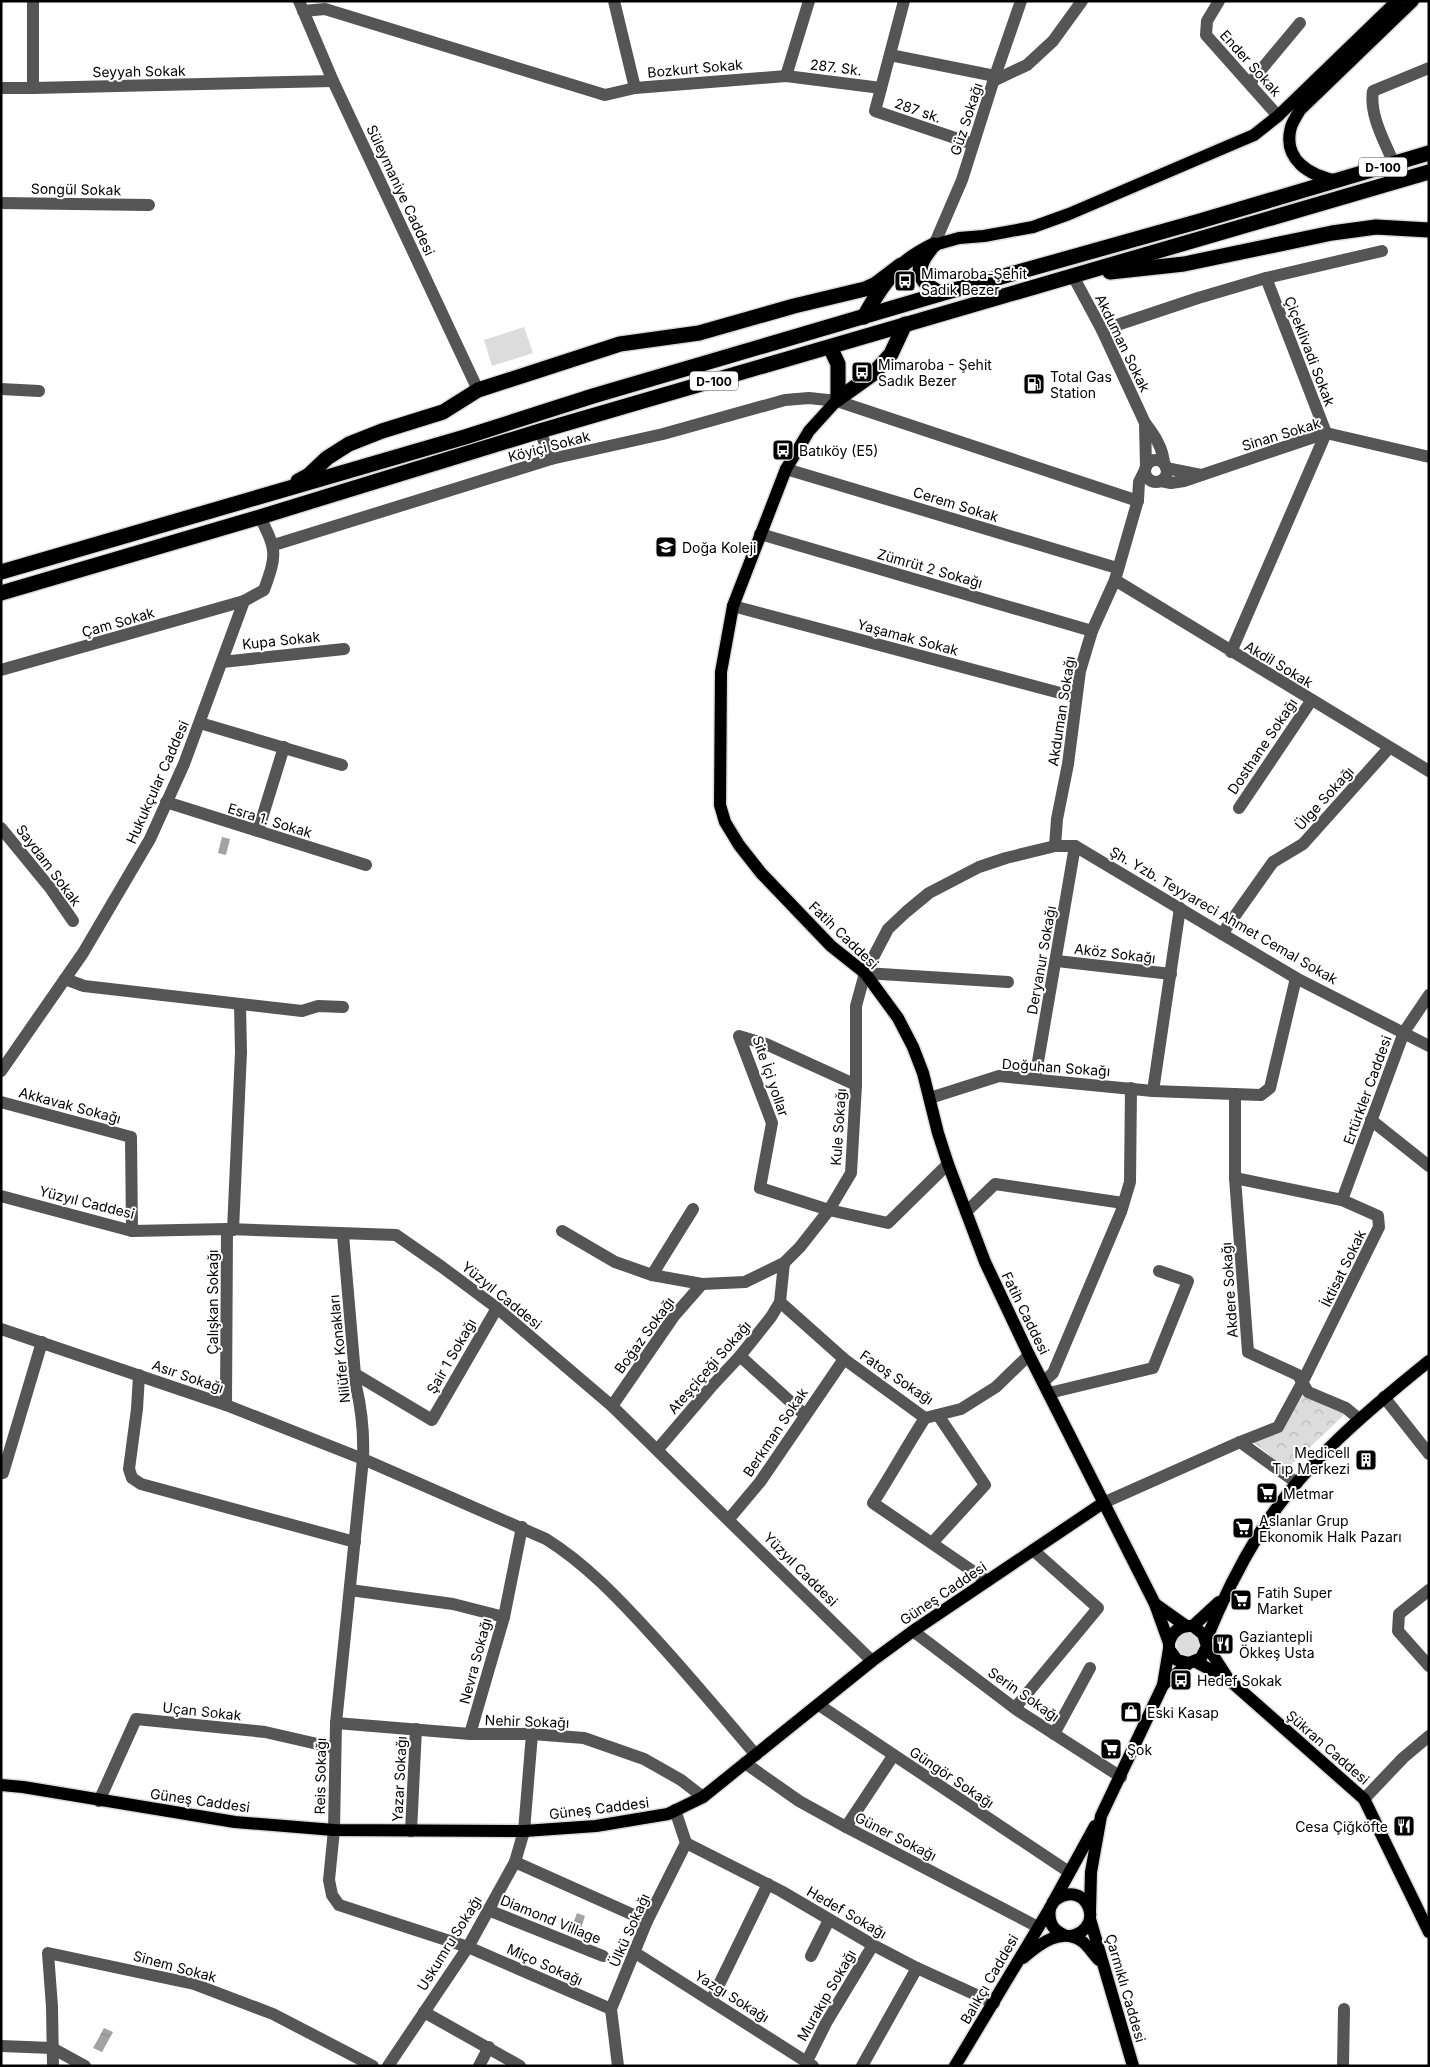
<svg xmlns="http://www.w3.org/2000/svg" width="1430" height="2067" font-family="Inter,sans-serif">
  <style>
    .grass { fill: #dcdcdc }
    .forest { fill: url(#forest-crowns) }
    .water { fill: url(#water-ripples) }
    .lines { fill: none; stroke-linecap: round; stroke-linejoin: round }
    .major-casing { stroke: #dbdbdb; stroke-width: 15 }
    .highway-casing { stroke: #dbdbdb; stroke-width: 18 }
    .minor { stroke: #555; stroke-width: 12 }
    .major { stroke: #000; stroke-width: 12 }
    .highway { stroke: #000; stroke-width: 15 }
    .labels { text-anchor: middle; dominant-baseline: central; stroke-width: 4; stroke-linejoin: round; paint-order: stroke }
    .shield { fill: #fff; stroke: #4c4c4c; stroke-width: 1 }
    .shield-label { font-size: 12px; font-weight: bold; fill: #000 }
    .street-label { font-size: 14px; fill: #000; stroke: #fff }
    .poi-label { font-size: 14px; fill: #000; stroke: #fff; text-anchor: start }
  </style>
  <defs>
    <pattern id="forest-crowns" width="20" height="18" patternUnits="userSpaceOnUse" patternTransform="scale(1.25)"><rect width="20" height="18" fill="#dcdcdc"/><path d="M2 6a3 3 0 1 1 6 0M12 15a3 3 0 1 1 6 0" fill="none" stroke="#bbb"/></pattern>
    <pattern id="water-ripples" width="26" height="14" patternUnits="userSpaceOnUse" patternTransform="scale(1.25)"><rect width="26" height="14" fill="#a3a3a3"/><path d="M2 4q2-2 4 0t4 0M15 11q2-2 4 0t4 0" fill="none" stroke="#8b8b8b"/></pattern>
  </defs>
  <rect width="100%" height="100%" fill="#fff"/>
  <g class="grass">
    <path d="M524 327 533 353 492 366 484 340Z"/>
    <circle cx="1188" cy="1644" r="11"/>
  </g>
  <path class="forest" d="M1302 1396 1346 1413 1287 1469 1253 1442 1281 1431Z"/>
  <g class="water">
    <path d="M222 837 230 839 226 855 218 853Z"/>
    <path d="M577 1913 585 1916 579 1935 570 1932Z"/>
    <path d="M104 2028 113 2032 102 2052 93 2048Z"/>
  </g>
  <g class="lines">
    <g class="major-casing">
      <g id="major">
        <path d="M1338 181C1310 176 1282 160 1291 127 1293 121 1297 115 1300 110L1413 1"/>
        <path d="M934 245 959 238 984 236 1033 227 1069 214 1254 135 1278 116 1397 1"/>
        <path d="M838 399 809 431 786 469 733 606 721 672 720 805 725 822 739 845 761 873 831 946 865 973 898 1018 913 1047 923 1073 938 1133 948 1164 985 1262 1029 1355 1155 1604 1169 1643V1649L1163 1685 1101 1816 1091 1872 1090 1912"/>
        <path d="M1155 1604 1186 1626"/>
        <path d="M1193 1626 1219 1602"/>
        <path d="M1206 1640C1221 1603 1238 1568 1259 1534 1301 1466 1367 1411 1429 1361"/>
        <path d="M1169 1643C1172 1631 1180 1625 1193 1626L1203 1634 1207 1646 1201 1658 1189 1663 1177 1660 1169 1649"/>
        <path d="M1207 1646 1227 1677"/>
        <path d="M1196 1662 1228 1679 1364 1799 1429 1932"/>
        <path d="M1163 1685 1189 1663"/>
        <path d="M1 1785 23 1787 235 1822 334 1830 524 1831 596 1826 668 1814 703 1797 872 1661 913 1631 1103 1503"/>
        <path d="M1053 1902C1084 1875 1109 1927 1071 1936"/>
        <path d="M1090 1919 1133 2066"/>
        <path d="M1064 1935C1052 1930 1048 1921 1050 1908L1095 1826"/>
        <path d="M1023 1958C1039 1944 1062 1926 1083 1942 1089 1947 1094 1955 1099 1960"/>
        <path d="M955 2066 1050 1908"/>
      </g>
    </g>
    <g class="highway-casing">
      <g id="highway">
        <path d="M931 248C922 259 914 271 927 284 930 288 936 290 940 294"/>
        <path d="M1110 272 1184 264 1332 233 1376 227 1429 230"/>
        <path d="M864 317C883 282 897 263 934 245"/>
        <path d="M830 347 838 364V399"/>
        <path d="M838 399 873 374 891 354 905 324"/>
        <path d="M298 481 309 475 327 458 349 444 382 431 443 412 478 390 620 344 699 333 794 306 865 289 876 284 901 265"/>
        <path d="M1 572 465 437 593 396 940 294 1200 221 1429 153"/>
        <path d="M1 593 260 517 540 431 1429 172"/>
      </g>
    </g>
    <g class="minor">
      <path d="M33 1V88L333 81"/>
      <path d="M299 1 333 81 478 390"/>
      <path d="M614 1 635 88 786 76 881 88"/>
      <path d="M904 1 875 111 973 144"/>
      <path d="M1219 1 1207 21 1206 35 1278 116"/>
      <path d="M303 11 325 9 605 95 635 88"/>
      <path d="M890 55 995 76"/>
      <path d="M786 76 809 1"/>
      <path d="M993 81 1027 65 1053 41 1082 1"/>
      <path d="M1250 83 1300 23"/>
      <path d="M1 88H33"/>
      <path d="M1394 164C1385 142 1369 115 1373 91L1429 68"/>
      <path d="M1 203 149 205"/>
      <path d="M934 245 962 180 995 76 1021 1"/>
      <path d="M1073 276 1102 330 1145 423C1155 436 1163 448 1164 464"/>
      <path d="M1102 330 1198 298 1266 278 1382 251"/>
      <path d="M1 389 39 391"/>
      <path d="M1145 423 1146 467"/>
      <path d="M540 431 551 459"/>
      <circle cx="1156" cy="471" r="11"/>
      <path d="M1166 468 1201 475"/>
      <path d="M786 469 1117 568"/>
      <path d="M1161 481 1171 483 1184 481 1326 433 1429 457"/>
      <path d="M760 534 1092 631"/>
      <path d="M274 545 551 459 663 434 785 400 809 398 837 401 1138 501"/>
      <path d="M1115 580 1429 771"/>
      <path d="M733 606 1075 697"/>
      <path d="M1231 652 1326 433 1266 278"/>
      <path d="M222 662 344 649"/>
      <path d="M1 670 244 601"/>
      <path d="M200 723 342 765"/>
      <path d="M166 802 366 865"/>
      <path d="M1239 808 1311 701"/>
      <path d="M1 828 51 889 73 921"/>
      <path d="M258 831 284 747"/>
      <path d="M1055 846 1057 819 1068 764 1080 671 1092 631 1115 580 1138 500 1139 482 1145 470"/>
      <path d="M1222 934 1273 862 1303 844 1389 748"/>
      <path d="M1057 961 1171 974"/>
      <path d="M865 973 1008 982"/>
      <path d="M65 979 84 986 302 1011 318 1006 343 1007"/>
      <path d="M1 1071 83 953 150 839 184 764 244 601 264 590C277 554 277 551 260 517"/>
      <path d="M1035 1079 1075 846"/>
      <path d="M856 1085 766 1044 739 1036 772 1123 760 1188 829 1210 888 1223 948 1164"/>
      <path d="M1153 1091 1180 908"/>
      <path d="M1235 1094V1178L1248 1352 1298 1375 1308 1392 1346 1408 1359 1419"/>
      <path d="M930 1098 999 1076 1153 1091 1261 1095 1270 1088 1296 978"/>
      <path d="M1 1102 131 1137 132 1231"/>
      <path d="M1371 1120 1429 1166"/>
      <path d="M1 1196 132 1231 227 1229 396 1235 442 1267 497 1308 612 1406 872 1661"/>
      <path d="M1342 1200 1404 1032 1429 995"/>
      <path d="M966 1212 995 1184 1123 1203"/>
      <path d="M233 1230 241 1052 240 1005"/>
      <path d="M562 1231 615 1262 652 1275 702 1284 745 1282 784 1263 800 1247 829 1210 851 1173 856 1085V1006L865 973 888 929 906 912 929 893 979 867 1006 858 1055 846H1075L1296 978 1429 1046"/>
      <path d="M343 1235 356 1386C362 1411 364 1434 363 1459L336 1723 334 1830 329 1880 332 1895 339 1905 468 1947 611 2009"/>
      <path d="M652 1275 693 1209"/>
      <path d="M780 1302 844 1359 925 1418 961 1409 996 1387 1029 1355"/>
      <path d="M1 1329 226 1405 363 1459 546 1539C586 1564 619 1599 651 1634 687 1673 721 1714 756 1755"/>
      <path d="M740 1356 805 1415"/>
      <path d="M355 1374 432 1420 497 1308"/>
      <path d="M139 1375 137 1409 129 1469 132 1478 141 1484 355 1542"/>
      <path d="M1043 1382 1053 1373 1121 1212 1130 1182 1131 1088"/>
      <path d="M1049 1393 1153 1368 1188 1281 1159 1271"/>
      <path d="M1384 1397 1429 1454"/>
      <path d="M226 1405 227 1229"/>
      <path d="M612 1406 674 1316 702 1284"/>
      <path d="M925 1418C907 1446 891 1475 873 1503L987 1581"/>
      <path d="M1240 1442 1297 1483"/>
      <path d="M658 1449 711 1387 740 1356 771 1317 780 1302 784 1263"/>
      <path d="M3 1473 42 1342"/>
      <path d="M1103 1503 1240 1442 1278 1427 1302 1383 1379 1227 1378 1216 1342 1200 1235 1178"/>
      <path d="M729 1519 760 1482 844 1359"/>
      <path d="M932 1543 985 1485 938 1415"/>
      <path d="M350 1590 453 1604 504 1617 470 1734"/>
      <path d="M1429 1590 1399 1614 1398 1631 1429 1666"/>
      <path d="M504 1617 522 1527"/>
      <path d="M913 1631 1017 1710 1121 1777"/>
      <path d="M819 1705 1069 1872"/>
      <path d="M1015 1708 1098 1608 1033 1550"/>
      <path d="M336 1723 470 1734H532L584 1738 644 1759 681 1780 703 1797"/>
      <path d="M1054 1734 1090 1668"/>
      <path d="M745 1763 799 1801 846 1827 1038 1927"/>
      <path d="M1364 1799 1403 1758 1429 1736"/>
      <path d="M99 1801 136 1719 265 1732 335 1748"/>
      <path d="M846 1827 893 1756"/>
      <path d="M411 1831 416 1729"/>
      <path d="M686 1843 781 1891 873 1945 917 1968 994 2003"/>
      <path d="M515 1862 647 1921"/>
      <path d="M488 1910 603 1956"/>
      <path d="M634 1952 813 2066"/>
      <path d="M811 1956 829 1920"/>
      <path d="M711 2001 768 1884"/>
      <path d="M424 2012 520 2066"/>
      <path d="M1 2046 52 2048 85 2066"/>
      <path d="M807 2061 826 2023 873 1945"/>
      <path d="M53 2066 52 2007 48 1953 194 1984 273 2014 373 2066"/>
      <path d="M388 2066 468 1947 515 1862 524 1831 532 1734"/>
      <path d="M479 2066 489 2047"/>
      <path d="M618 2066 611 2009 647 1921 686 1843 675 1810"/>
      <path d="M862 2066 917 1968"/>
      <path d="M1343 2066 1344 2009"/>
    </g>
    <use href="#major" class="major"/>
    <use href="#highway" class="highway"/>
  </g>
  <defs>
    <g id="bus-square" transform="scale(1.125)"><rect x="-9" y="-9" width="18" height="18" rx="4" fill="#000" stroke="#fff"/><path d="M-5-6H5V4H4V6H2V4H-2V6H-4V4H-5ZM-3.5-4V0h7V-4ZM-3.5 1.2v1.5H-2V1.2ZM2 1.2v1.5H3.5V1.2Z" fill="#fff"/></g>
    <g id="fuel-square" transform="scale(1.125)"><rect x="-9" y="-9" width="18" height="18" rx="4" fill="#000" stroke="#fff"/><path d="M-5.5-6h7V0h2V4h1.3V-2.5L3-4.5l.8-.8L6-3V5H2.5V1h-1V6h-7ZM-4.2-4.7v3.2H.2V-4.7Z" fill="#fff"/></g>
    <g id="school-square" transform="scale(1.125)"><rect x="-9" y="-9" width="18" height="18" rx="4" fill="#000" stroke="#fff"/><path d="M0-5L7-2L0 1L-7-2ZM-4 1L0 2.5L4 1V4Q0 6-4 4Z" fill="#fff"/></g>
    <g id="building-square" transform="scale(1.125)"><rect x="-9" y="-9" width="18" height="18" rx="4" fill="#000" stroke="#fff"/><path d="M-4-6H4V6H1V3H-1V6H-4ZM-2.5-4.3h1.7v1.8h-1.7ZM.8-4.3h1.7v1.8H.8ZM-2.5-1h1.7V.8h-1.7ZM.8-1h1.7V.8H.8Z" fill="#fff"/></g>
    <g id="supermarket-square" transform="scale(1.125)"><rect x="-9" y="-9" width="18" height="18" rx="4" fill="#000" stroke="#fff"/><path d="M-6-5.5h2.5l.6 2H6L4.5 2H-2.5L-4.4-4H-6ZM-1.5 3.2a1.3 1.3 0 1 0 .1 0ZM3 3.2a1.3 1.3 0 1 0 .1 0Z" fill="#fff"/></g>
    <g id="restaurant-square" transform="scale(1.125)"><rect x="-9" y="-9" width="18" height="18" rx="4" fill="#000" stroke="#fff"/><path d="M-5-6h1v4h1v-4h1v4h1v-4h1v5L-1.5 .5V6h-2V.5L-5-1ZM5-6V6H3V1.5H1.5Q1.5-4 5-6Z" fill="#fff"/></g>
    <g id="shop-square" transform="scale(1.125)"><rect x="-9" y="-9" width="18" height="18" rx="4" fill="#000" stroke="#fff"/><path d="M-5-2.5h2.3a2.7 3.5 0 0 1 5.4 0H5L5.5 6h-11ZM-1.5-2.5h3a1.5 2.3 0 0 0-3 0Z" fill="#fff"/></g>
  </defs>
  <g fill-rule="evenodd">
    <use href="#bus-square" x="905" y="281"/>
    <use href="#bus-square" x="862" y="372"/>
    <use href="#fuel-square" x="1034" y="384"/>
    <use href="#bus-square" x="783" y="450"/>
    <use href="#school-square" x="666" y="547"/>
    <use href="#building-square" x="1366" y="1460"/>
    <use href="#supermarket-square" x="1267" y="1493"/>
    <use href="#supermarket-square" x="1243" y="1528"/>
    <use href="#supermarket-square" x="1241" y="1600"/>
    <use href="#restaurant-square" x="1223" y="1644"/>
    <use href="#bus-square" x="1181" y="1680"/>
    <use href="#shop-square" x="1131" y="1712"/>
    <use href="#supermarket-square" x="1111" y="1749"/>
    <use href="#restaurant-square" x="1404" y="1826"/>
  </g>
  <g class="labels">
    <g class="shield">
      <rect x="1359" y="157.5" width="48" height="19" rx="4"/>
      <rect x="690" y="371.5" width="48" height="19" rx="4"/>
    </g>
    <g class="shield-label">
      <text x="1383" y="167">D-100</text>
      <text x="714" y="381">D-100</text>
    </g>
    <g class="street-label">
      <text transform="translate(1251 63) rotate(48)">Ender Sokak</text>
      <text transform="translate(836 67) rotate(7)">287. Sk.</text>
      <text transform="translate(695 68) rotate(-5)">Bozkurt Sokak</text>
      <text transform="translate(139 71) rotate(-1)">Seyyah Sokak</text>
      <text transform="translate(918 110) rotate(19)">287 sk.</text>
      <text transform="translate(966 119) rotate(-72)">Güz Sokağı</text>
      <text transform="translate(76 189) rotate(1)">Songül Sokak</text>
      <text transform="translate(401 190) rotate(65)">Süleymaniye Caddesi</text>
      <text transform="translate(1123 343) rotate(64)">Akduman Sokak</text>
      <text transform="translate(1310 351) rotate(69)">Çiçeklivadi Sokak</text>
      <text transform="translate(1281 434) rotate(-17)">Sinan Sokak</text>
      <text transform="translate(549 446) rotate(-15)">Köyiçi Sokak</text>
      <text transform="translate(956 504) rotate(17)">Cerem Sokak</text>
      <text transform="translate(930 568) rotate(16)">Zümrüt 2 Sokağı</text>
      <text transform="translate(118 622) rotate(-16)">Çam Sokak</text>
      <text transform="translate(908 637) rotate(15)">Yaşamak Sokak</text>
      <text transform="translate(281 640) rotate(-6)">Kupa Sokak</text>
      <text transform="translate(1279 664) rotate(31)">Akdil Sokak</text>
      <text transform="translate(1061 711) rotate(-81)">Akduman Sokağı</text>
      <text transform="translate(1262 746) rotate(-56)">Dosthane Sokağı</text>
      <text transform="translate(157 782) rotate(-66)">Hukukçular Caddesi</text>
      <text transform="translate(1324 798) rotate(-48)">Ülge Sokağı</text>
      <text transform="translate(270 820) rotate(17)">Esra 1. Sokak</text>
      <text transform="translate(49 865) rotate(53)">Saydam Sokak</text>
      <text transform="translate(1224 915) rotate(30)">Şh. Yzb. Teyyareci Ahmet Cemal Sokak</text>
      <text transform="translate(844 935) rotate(44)">Fatih Caddesi</text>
      <text transform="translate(1115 953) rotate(7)">Aköz Sokağı</text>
      <text transform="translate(1041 960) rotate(-80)">Deryanur Sokağı</text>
      <text transform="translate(1056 1067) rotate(4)">Doğuhan Sokağı</text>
      <text transform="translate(771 1076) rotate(71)">Site İçi yollar</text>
      <text transform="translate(1367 1090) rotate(-70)">Ertürkler Caddesi</text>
      <text transform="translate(70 1105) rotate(15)">Akkavak Sokağı</text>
      <text transform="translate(838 1127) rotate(-86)">Kule Sokağı</text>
      <text transform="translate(87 1202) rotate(14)">Yüzyıl Caddesi</text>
      <text transform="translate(1343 1268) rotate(-64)">İktisat Sokak</text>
      <text transform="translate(1229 1290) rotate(-94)">Akdere Sokağı</text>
      <text transform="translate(502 1295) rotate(39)">Yüzyıl Caddesi</text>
      <text transform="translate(212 1302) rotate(-90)">Çalışkan Sokağı</text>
      <text transform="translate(1026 1313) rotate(64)">Fatih Caddesi</text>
      <text transform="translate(644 1335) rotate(-54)">Boğaz Sokağı</text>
      <text transform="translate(339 1349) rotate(-96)">Nilüfer Konakları</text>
      <text transform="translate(451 1356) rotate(-60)">Şair 1 Sokağı</text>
      <text transform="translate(709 1367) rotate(-49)">Ateşçiçeği Sokağı</text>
      <text transform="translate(188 1376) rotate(19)">Asır Sokağı</text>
      <text transform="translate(897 1377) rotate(34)">Fatoş Sokağı</text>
      <text transform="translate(775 1432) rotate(-56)">Berkman Sokak</text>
      <text transform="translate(801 1569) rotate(45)">Yüzyıl Caddesi</text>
      <text transform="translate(943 1593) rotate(-34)">Güneş Caddesi</text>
      <text transform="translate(475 1661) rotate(-75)">Nevra Sokağı</text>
      <text transform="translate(1024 1694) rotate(35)">Serin Sokağı</text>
      <text transform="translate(202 1711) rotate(6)">Uçan Sokak</text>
      <text transform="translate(527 1721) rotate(2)">Nehir Sokağı</text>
      <text transform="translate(1328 1747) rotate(41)">Şükran Caddesi</text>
      <text transform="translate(320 1776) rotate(-89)">Reis Sokağı</text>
      <text transform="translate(952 1777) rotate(34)">Güngör Sokağı</text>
      <text transform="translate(399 1779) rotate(-87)">Yazar Sokağı</text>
      <text transform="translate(200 1800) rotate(8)">Güneş Caddesi</text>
      <text transform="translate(599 1808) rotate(-7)">Güneş Caddesi</text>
      <text transform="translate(896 1836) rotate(27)">Güner Sokağı</text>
      <text transform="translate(847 1912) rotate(30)">Hedef Sokağı</text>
      <text transform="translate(551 1919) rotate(22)">Diamond Village</text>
      <text transform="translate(629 1930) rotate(-66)">Ülkü Sokağı</text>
      <text transform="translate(449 1943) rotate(-58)">Uskumru Sokağı</text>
      <text transform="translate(545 1964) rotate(24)">Miço Sokağı</text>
      <text transform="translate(175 1966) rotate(15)">Sinem Sokak</text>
      <text transform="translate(989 1979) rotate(-60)">Balıkçı Caddesi</text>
      <text transform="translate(1126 1988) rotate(74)">Çarmıklı Caddesi</text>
      <text transform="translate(826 1995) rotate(-60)">Murakıp Sokağı</text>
      <text transform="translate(732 1996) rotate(32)">Yazgı Sokağı</text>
    </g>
    <g class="poi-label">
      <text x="921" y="273">Mimaroba-Şehit<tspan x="921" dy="16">Sadık Bezer</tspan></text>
      <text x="878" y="364">Mimaroba - Şehit<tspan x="878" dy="16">Sadık Bezer</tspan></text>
      <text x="1050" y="376">Total Gas<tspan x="1050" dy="16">Station</tspan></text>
      <text x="799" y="450">Batıköy (E5)</text>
      <text x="682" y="547">Doğa Koleji</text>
      <text x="1350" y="1452" text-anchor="end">Medicell<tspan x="1350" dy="16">Tıp Merkezi</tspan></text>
      <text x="1283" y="1493">Metmar</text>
      <text x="1259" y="1520">Aslanlar Grup<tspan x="1259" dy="16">Ekonomik Halk Pazarı</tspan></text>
      <text x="1257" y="1592">Fatih Super<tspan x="1257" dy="16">Market</tspan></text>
      <text x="1239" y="1636">Gaziantepli<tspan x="1239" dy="16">Ökkeş Usta</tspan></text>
      <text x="1197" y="1680">Hedef Sokak</text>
      <text x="1147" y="1712">Eski Kasap</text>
      <text x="1127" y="1749">Şok</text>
      <text x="1388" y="1826" text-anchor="end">Cesa Çiğköfte</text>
    </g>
  </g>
  <rect width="1430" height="2067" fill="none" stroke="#000000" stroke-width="5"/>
</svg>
